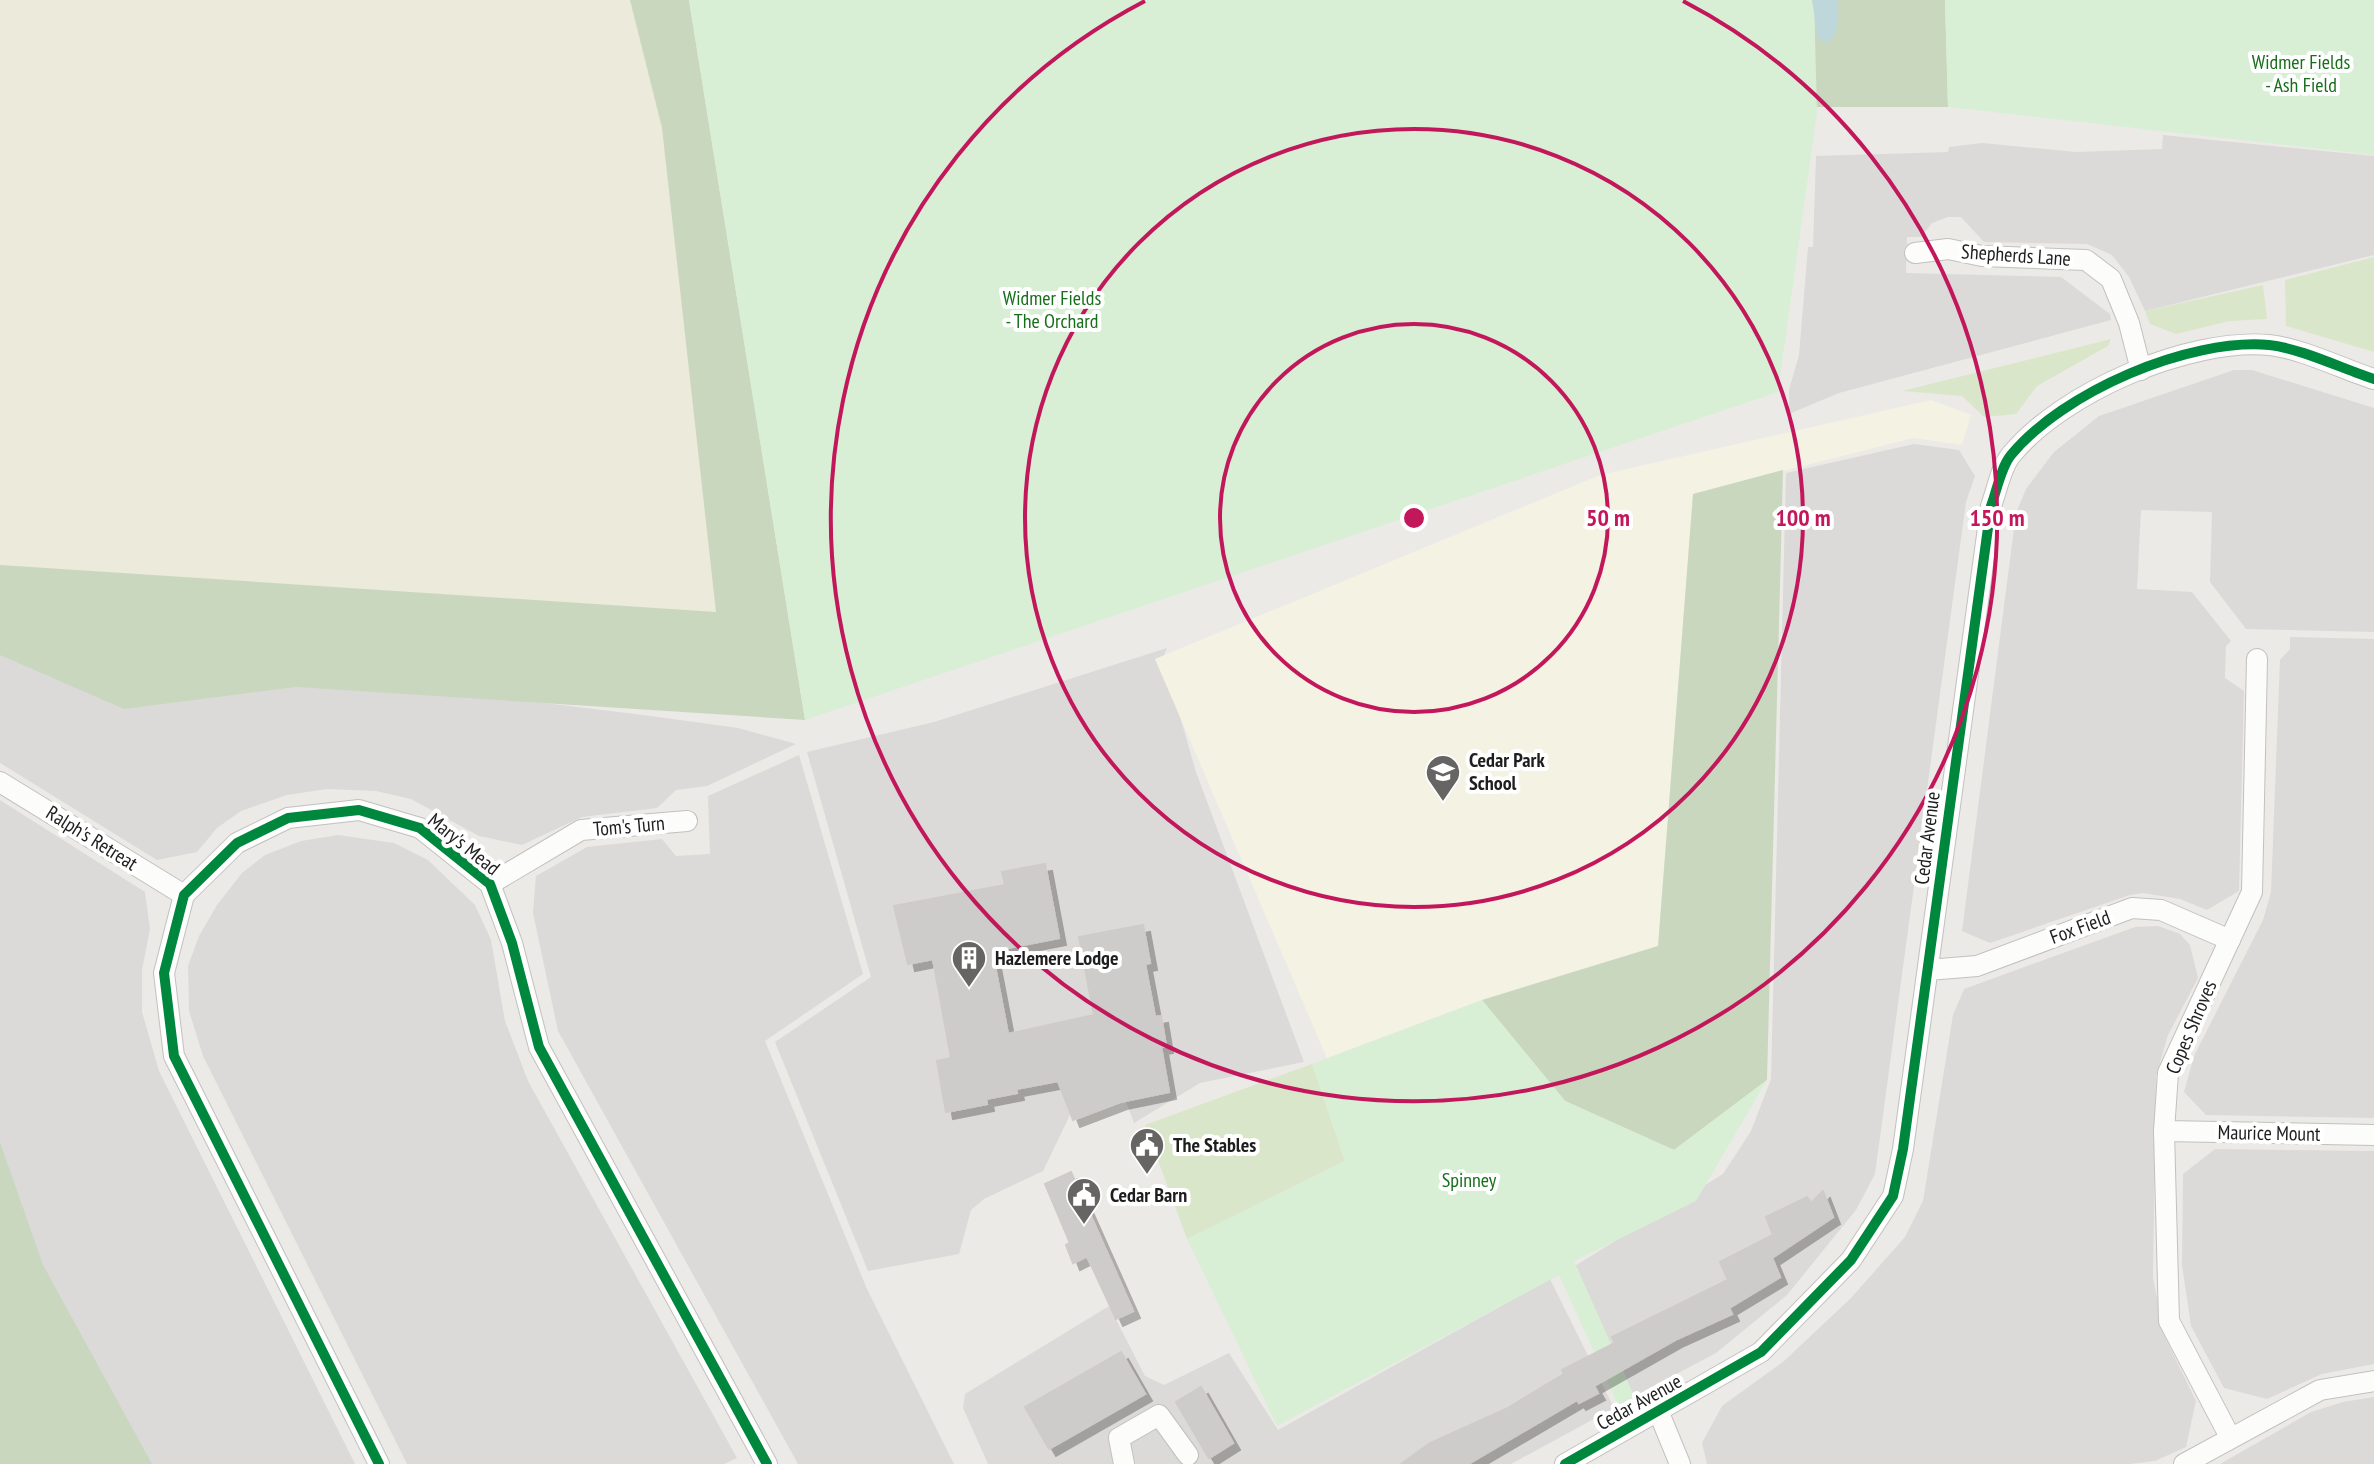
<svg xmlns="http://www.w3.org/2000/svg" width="2374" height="1464" font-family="'PT Sans Narrow',sans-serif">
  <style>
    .residential { fill: #dbdad8 }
    .education { fill: #f4f2e3 }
    .farmland { fill: #ebeadb }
    .grass { fill: #dae6c9 }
    .forest { fill: #c9d7bf }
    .park { fill: #d8efd5 }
    .water { fill: #bed7db }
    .building { fill: #ceccca; stroke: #cecbc9; stroke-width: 2; filter: url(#shadow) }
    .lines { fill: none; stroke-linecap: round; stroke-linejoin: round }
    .street-casing { stroke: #c2c1bf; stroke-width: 22 }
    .street { stroke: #fcfcfb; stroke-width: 20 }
    .cycleway-casing { stroke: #fff; stroke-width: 15 }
    .cycleway { stroke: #00873e; stroke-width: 10 }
    .ring { fill: none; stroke: #c2185b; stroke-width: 4 }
    .labels { text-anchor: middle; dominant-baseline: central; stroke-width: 8; stroke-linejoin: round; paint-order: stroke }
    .park-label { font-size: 20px; fill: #186f1a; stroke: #fff }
    .street-label { font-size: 20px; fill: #1e1e1e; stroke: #fff }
    .poi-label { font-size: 20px; font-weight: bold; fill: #1e1e1e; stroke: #fff; text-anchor: start }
    .centre { fill: #c2185b; stroke: #fff; stroke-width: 4 }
    .ring-label { font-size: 24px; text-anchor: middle; font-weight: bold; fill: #c2185b; stroke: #fff; stroke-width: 8; stroke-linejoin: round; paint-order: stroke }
  </style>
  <defs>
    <filter id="shadow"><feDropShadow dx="7" dy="7" stdDeviation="0" flood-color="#0004"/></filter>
  </defs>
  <rect width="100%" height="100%" fill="#eceae7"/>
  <g class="residential">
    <path d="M2163 135 2374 156V255L2145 311 2129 277 2112 255 2087 244 1984 242 1961 217H1948L1932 223 1921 237H1907L1906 273 2061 277 2110 314 2111 320 1839 393 1789 414V390L1799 355 1808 247H1813L1816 156 1948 152 1949 147 1982 143 2076 152 2162 149Z"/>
    <path d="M2234 370H2252L2374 408V632L2246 629 2210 582 2212 512 2141 510 2137 589 2192 592 2231 641 2226 646 2225 678 2244 691 2239 891 2207 910 2180 899 2143 893 2130 895 1990 943 1962 931 2016 513 2026 489 2054 452 2099 416Z"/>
    <path d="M1914 444 1959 450 1975 476 1966 502 1875 1174 1856 1210 1787 1295 1716 1353 1633 1397 1570 1269 1723 1174 1751 1131 1771 1079 1786 473Z"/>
    <path d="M0 636 651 716 738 728 796 744 707 786 676 790 657 808 582 817 522 845 479 836 411 799 376 791 327 789 287 795 241 811 217 828 197 852 157 860 0 763Z"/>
    <path d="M2290 637 2374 639V1118L2206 1115 2184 1092 2194 1056 2263 920 2271 892 2280 660 2290 649Z"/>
    <path d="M1167 648 1163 658 1196 772 1304 1062 1200 1083 1134 1123 1118 1080 1064 1096 1070 1115 1043 1171 984 1199 971 1210 959 1254 868 1271 775 1042 871 977 807 752 934 722Z"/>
    <path d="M799 755 863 974 765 1041 867 1289 954 1464H798L558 1031 533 913 536 876 587 847 662 839 676 856 710 854 708 796Z"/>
    <path d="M0 800 145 892 150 929 142 970V1012L159 1071 355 1464H150L74 1330 0 1178Z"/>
    <path d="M338 835 394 843 428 860 475 905 491 940 505 1021 528 1081 737 1458 724 1464H407L203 1056 189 1011 188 966 199 936 217 905 242 873 265 855 301 841Z"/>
    <path d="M2158 926 2180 934 2190 945 2198 978 2168 1035 2156 1076 2153 1278 2165 1337 2196 1401 2186 1447 2155 1461 2129 1464H1707L1702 1443 1722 1406 1784 1361 1851 1298 1905 1237 1923 1201 1953 1015 1964 989 2135 927Z"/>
    <path d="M2215 1149 2374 1151V1364L2322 1374 2267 1399 2224 1388 2191 1326 2182 1265 2183 1174Z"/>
    <path d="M1550 1279 1614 1408 1511 1464H988L963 1408 965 1394 1109 1306 1145 1376 1164 1385 1229 1353 1278 1430Z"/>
    <path d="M2374 1397V1464H2220L2311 1412 2343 1402Z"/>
  </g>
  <path class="education" d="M1931 400 1971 415 1962 445 1913 438 1693 494 1658 946 1482 1000 1327 1058 1155 659 1600 475Z"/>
  <path class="farmland" d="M0 0H630L662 128 716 613 0 566Z"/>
  <g class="grass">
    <path d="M2374 257V352L2286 326 2285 280Z"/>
    <path d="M2263 285 2267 319 2230 321 2176 334 2150 324 2145 311Z"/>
    <path d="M2111 339 2108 346 2037 386 2016 414 1984 417 1962 396 1902 391Z"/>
    <path d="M1312 1064 1345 1161 1187 1239 1145 1125Z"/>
  </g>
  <g class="forest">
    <path d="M630 0H689L805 720 296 687 124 709 0 655V565L716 612 662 128Z"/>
    <path d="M1814 0H1945L1948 107H1815Z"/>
    <path d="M1783 470 1767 1080 1674 1150 1565 1101 1482 1000 1658 946 1693 494Z"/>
    <path d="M0 1142 43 1265 152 1464H0Z"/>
  </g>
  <g class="park">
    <path d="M689 0H1814L1817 113 1778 392 805 720Z"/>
    <path d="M1945 0H2374V155L1948 107Z"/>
    <path d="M1482 1000 1565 1101 1674 1150 1767 1080 1696 1201 1574 1261 1636 1400 1620 1409 1559 1275 1277 1426 1187 1239 1345 1161 1312 1064Z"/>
  </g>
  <path class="water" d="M1812 0H1838C1838 16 1840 31 1828 43L1818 39Z"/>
  <g class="building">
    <path d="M1045 864 1059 938 992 951 1008 1034 1094 1015 1079 937 1143 925 1150 963 1145 964 1155 1017 1161 1016 1166 1046 1161 1047 1169 1092 1120 1102 1073 1120 1058 1081 1016 1089 1017 1093 986 1099 987 1104 946 1112 937 1061 951 1058 933 959 908 964 894 906 1005 885 1002 872Z"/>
    <path d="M1071 1172 1133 1311 1116 1319 1087 1256 1073 1263 1066 1245 1070 1243 1045 1184Z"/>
    <path d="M1823 1191 1833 1217 1772 1258 1780 1277 1729 1308 1732 1314 1677 1339 1594 1386 1598 1393 1579 1403 1577 1400 1468 1464H1401L1430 1443 1506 1409 1564 1374 1562 1370 1615 1343 1612 1337 1728 1280 1720 1262 1773 1235 1766 1217 1807 1197 1811 1203Z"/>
    <path d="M1121 1352 1145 1394 1049 1449 1025 1407Z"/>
    <path d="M1201 1387 1233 1443 1209 1458 1176 1402Z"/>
  </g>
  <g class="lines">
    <g class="street-casing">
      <g id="street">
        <path d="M1915 253 1948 249 1982 256 2086 260 2111 279 2129 323 2141 370"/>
        <path d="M0 782 184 895"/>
        <path d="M490 884 581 830 687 821"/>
        <path d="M1928 970 1977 966 2132 908 2161 910 2230 940"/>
        <path d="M2164 1131 2374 1135"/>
        <path d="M1659 1413 1680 1464"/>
        <path d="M2230 1437 2169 1321 2164 1131 2168 1073 2252 892 2257 659"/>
        <path d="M379 1464 174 1056 164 973 184 895 237 843 288 818 359 810 420 828 490 884 512 943 539 1047 767 1464"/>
        <path d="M1124 1464 1119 1438 1159 1415 1188 1455"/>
        <path d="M1565 1464 1761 1352 1851 1260 1893 1196 1903 1149 1991 506C1997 490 2001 467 2011 455 2063 392 2188 338 2269 345 2300 348 2343 369 2374 379"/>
        <path d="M2184 1464 2320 1390 2374 1381"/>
      </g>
    </g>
    <use href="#street" class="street"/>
    <g class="cycleway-casing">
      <g id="cycleway">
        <path d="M379 1464 174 1056 164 973 184 895 237 843 288 818 359 810 420 828 490 884 512 943 539 1047 767 1464"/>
        <path d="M1565 1464 1761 1352 1851 1260 1893 1196 1903 1149 1991 506C1997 490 2001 467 2011 455 2063 392 2188 338 2269 345 2300 348 2343 369 2374 379"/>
      </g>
    </g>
    <use href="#cycleway" class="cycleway"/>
  </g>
  <g class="ring">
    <circle cx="1414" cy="518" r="194"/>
    <circle cx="1414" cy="518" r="389"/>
    <path d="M1683 1A583 583 0 1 1 1145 1"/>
  </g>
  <defs>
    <g id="school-pin" transform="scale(1.8)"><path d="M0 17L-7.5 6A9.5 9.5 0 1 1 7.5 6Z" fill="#666564" stroke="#fff"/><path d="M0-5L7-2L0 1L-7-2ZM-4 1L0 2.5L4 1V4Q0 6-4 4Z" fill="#fff"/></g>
    <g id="building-pin" transform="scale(1.8)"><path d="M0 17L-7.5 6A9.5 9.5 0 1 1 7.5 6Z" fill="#666564" stroke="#fff"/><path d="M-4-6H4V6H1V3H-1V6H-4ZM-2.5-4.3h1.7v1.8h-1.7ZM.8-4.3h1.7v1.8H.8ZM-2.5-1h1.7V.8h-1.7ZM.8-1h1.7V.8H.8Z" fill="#fff"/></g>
    <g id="civic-pin" transform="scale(1.8)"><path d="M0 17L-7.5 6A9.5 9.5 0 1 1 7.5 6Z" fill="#666564" stroke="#fff"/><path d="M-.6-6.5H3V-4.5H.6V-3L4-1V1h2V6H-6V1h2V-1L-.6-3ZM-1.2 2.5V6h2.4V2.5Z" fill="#fff"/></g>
  </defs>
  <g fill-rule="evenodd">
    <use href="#school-pin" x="1443" y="772"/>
    <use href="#building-pin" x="969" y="958"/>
    <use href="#civic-pin" x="1147" y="1145"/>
    <use href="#civic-pin" x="1084" y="1195"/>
  </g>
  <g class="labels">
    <g class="park-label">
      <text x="2301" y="62">Widmer Fields<tspan x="2301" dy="23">- Ash Field</tspan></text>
      <text x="1052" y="298">Widmer Fields<tspan x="1052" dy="23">- The Orchard</tspan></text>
      <text x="1469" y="1180">Spinney</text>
    </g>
    <g class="street-label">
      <text transform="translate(2016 255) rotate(4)">Shepherds Lane</text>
      <text transform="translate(629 826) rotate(-5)">Tom's Turn</text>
      <text transform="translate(92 838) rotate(32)">Ralph's Retreat</text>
      <text transform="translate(1927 838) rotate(-83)">Cedar Avenue</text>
      <text transform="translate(464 844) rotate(39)">Mary's Mead</text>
      <text transform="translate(2080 927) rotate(-20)">Fox Field</text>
      <text transform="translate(2191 1027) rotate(-67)">Copes Shroves</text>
      <text transform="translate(2269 1133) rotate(1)">Maurice Mount</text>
      <text transform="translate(1639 1402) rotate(-29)">Cedar Avenue</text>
    </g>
    <g class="poi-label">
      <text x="1469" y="760">Cedar Park<tspan x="1469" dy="23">School</tspan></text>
      <text x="995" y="958">Hazlemere Lodge</text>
      <text x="1173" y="1145">The Stables</text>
      <text x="1110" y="1195">Cedar Barn</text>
    </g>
  </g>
  <circle cx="1414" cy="518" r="12" class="centre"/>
  <g class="ring-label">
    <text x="1608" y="526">50 m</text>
    <text x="1803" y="526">100 m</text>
    <text x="1997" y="526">150 m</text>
  </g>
</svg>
